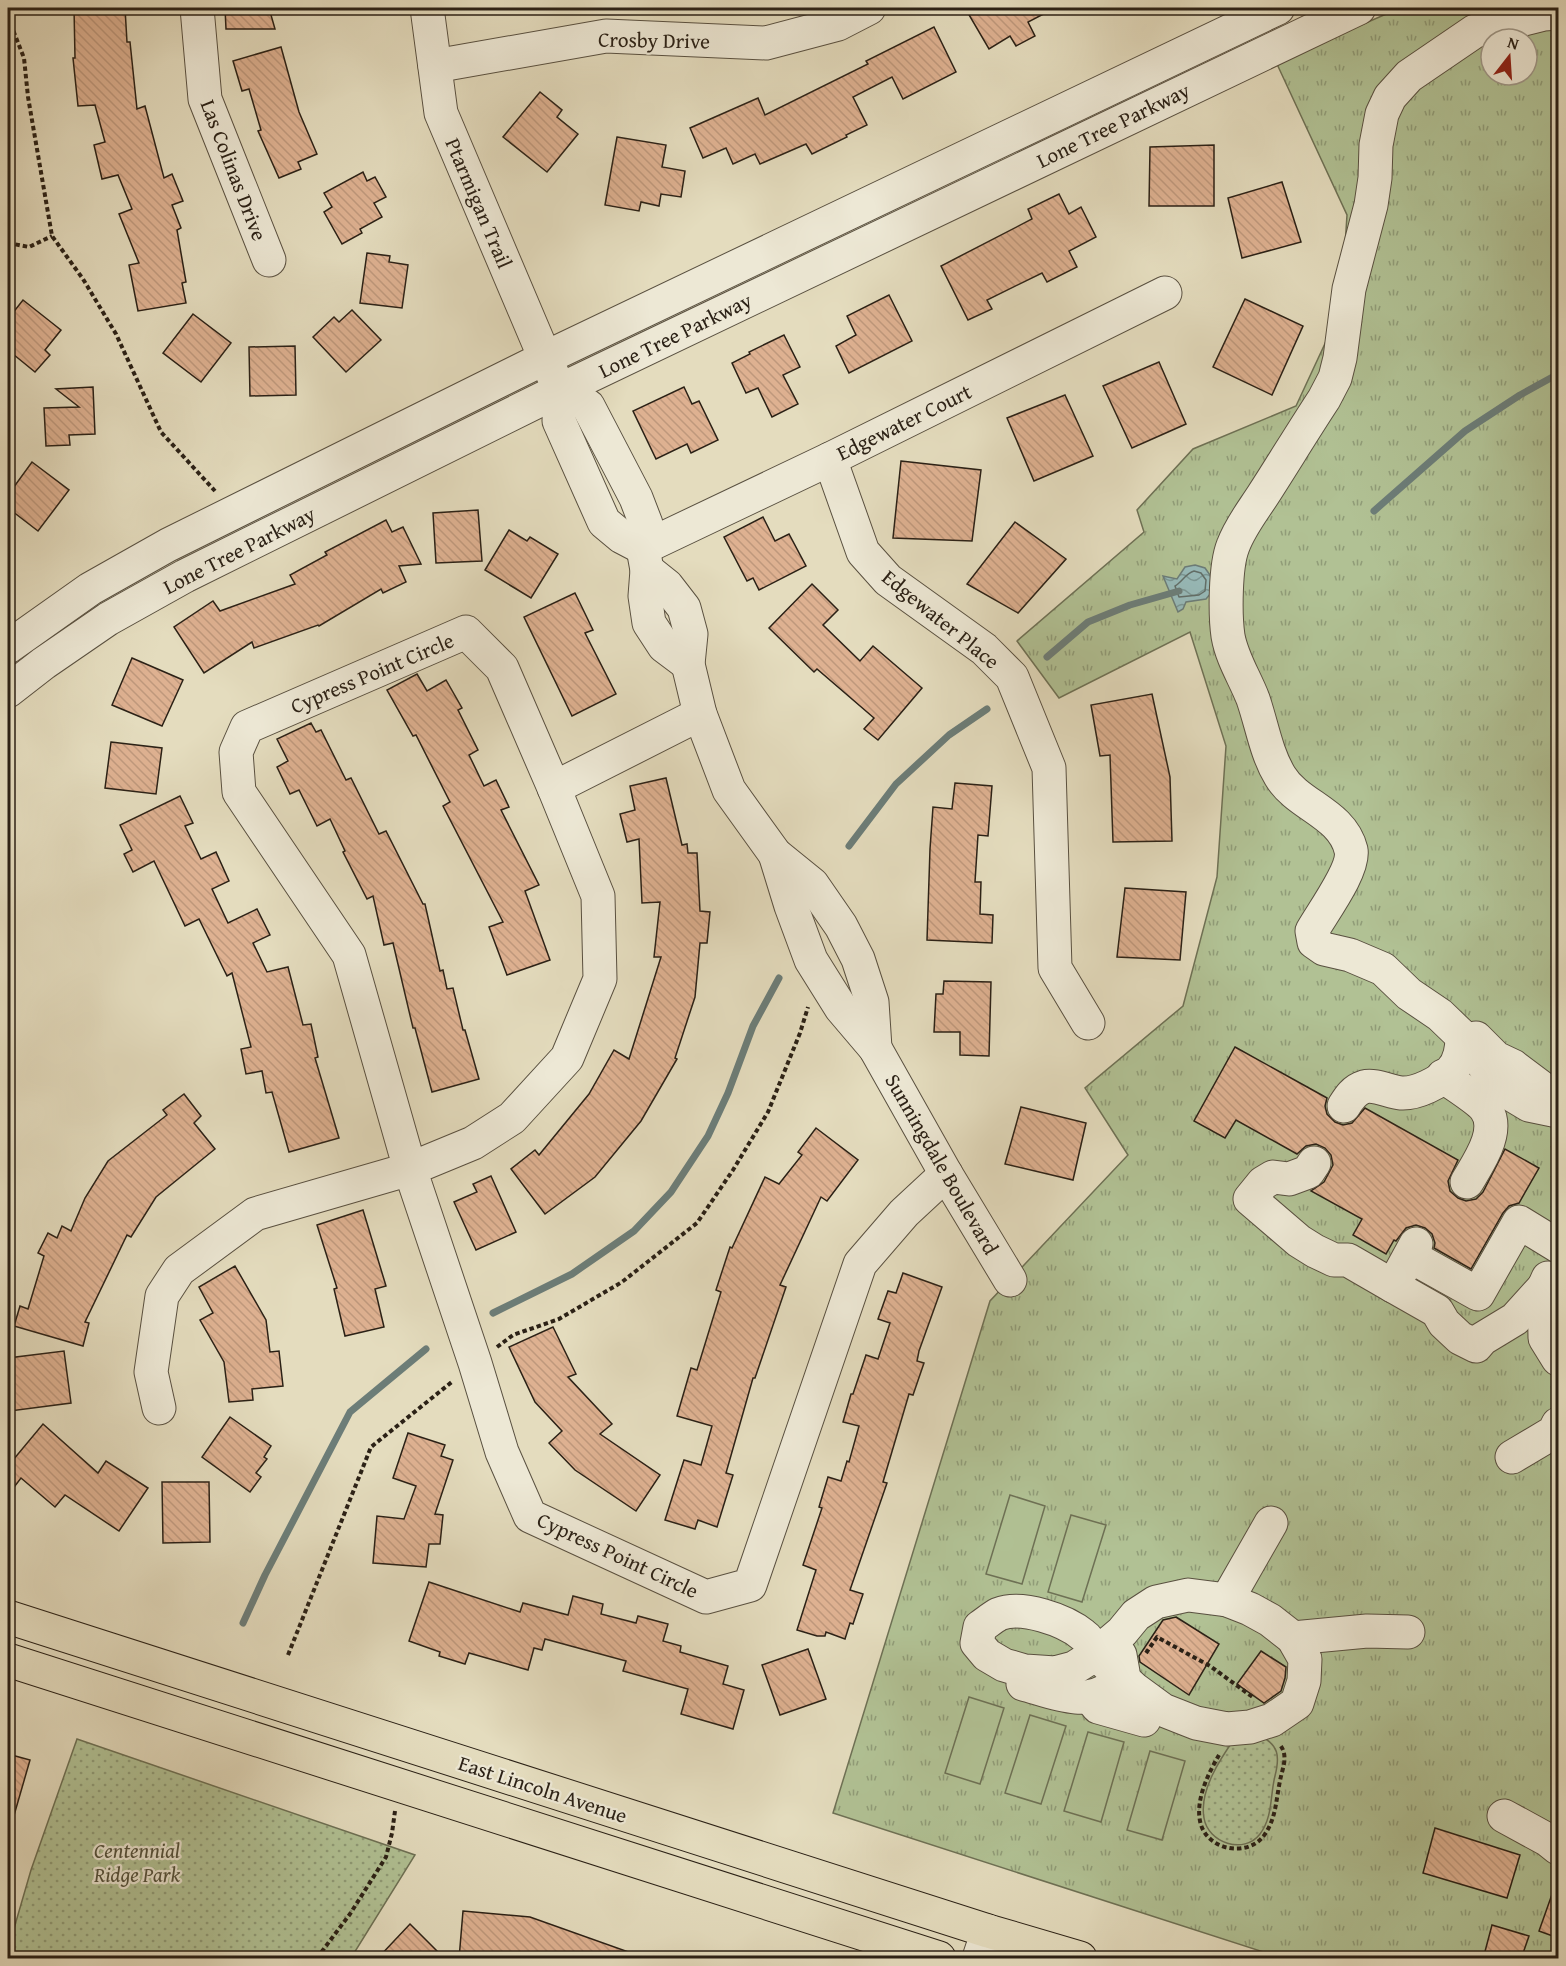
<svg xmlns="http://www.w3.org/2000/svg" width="1566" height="1966" font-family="'Gentium Book Plus',serif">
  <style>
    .grass { fill: url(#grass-tufts); stroke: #6e7155; stroke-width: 1.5; fill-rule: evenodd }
    .park { fill: url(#park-dots); stroke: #6e7155; stroke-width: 1.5 }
    .pitch { fill: #b1c194; stroke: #6e7155; stroke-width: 1.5 }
    .water { fill: url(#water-waves); stroke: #6c7d78; stroke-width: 1.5 }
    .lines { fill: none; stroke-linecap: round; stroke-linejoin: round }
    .shore { stroke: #616e68; stroke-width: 1.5 }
    .stream { stroke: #6c7d78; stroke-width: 7 }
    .building { fill: url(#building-back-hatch); stroke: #2b2116; stroke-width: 1.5 }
    .minor-casing { stroke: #595040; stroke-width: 35 }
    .major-casing { stroke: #2b2116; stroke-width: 35 }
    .path { stroke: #2b2116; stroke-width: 4; stroke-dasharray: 4.5 3; stroke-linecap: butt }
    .minor { stroke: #ede8d5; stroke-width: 33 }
    .major { stroke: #e4dcbe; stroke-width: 33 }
    .labels { text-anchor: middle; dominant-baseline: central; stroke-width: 4.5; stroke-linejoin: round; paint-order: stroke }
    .street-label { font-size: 21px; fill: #2b2116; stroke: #ede8d5 }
    .park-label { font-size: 21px; font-style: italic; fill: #53513c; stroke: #ede8d5 }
  </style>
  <defs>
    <pattern id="grass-tufts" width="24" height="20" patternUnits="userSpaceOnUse" patternTransform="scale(1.5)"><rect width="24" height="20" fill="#b1c194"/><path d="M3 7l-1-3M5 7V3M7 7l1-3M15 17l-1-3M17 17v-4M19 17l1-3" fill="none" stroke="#909c78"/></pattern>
    <pattern id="park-dots" width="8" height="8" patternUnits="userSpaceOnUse" patternTransform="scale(1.5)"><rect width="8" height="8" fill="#b1c194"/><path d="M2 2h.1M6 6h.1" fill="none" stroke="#909c78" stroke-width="1.8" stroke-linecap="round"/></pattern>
    <pattern id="water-waves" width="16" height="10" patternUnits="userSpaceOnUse" patternTransform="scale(1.5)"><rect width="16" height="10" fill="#97bab9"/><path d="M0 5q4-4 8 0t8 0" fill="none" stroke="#7b9795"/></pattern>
    <pattern id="building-back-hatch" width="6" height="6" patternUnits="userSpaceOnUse" patternTransform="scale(1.5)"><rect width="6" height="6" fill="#deb191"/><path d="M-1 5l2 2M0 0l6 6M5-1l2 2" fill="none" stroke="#bf987c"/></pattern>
  </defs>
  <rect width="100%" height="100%" fill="#e4dcbe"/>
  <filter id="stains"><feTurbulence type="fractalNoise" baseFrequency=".00333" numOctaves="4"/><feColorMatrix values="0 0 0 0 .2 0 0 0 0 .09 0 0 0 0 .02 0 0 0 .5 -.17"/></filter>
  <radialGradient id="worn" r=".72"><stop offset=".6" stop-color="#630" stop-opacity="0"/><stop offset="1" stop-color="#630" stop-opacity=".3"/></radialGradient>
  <path class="grass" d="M1400 8H1558V1958H1282L833 1813 990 1301 1128 1155 1085 1088 1183 1006 1217 877 1226 746 1190 632 1059 698 1017 641 1144 532 1137 510 1193 449 1296 406 1341 309 1347 215 1276 62ZM1491 39H1527V75H1491Z"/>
  <g class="park">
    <path d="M1259 1735C1279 1745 1280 1756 1275 1776 1270 1795 1273 1817 1260 1834 1244 1855 1208 1843 1204 1818 1199 1791 1220 1759 1235 1738Z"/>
    <path d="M77 1739 415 1855 351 1958H8V1949L31 1870Z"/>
  </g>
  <g class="pitch">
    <path d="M1010 1495 1045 1506 1022 1584 986 1574Z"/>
    <path d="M1071 1515 1106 1525 1082 1602 1048 1592Z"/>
    <path d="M969 1697 1004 1708 980 1784 945 1773Z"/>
    <path d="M1030 1715 1066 1726 1041 1804 1005 1793Z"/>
    <path d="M1088 1732 1124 1742 1101 1822 1064 1811Z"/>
    <path d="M1150 1751 1185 1761 1162 1840 1127 1830Z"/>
  </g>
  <path class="water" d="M1195 565 1205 568 1212 578 1211 593 1206 599 1186 602 1183 609 1178 612 1163 576 1177 579 1185 567Z"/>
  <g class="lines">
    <path class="shore" d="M1194 571 1201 573 1206 580 1205 591 1199 595 1179 597 1175 586C1182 582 1186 573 1194 571Z"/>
    <g class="stream">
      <path d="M1374 511 1465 431 1520 395 1558 374"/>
      <path d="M1047 657 1088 622 1130 605 1179 591"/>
      <path d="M849 846 896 784 949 735 987 709"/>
      <path d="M493 1313 572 1274 634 1231 671 1192 708 1136 728 1093 753 1026 779 978"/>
      <path d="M243 1623 265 1575 350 1412 426 1349"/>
    </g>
  </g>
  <g class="building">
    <path d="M74 8H125L127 42H130L137 109 145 106 164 178 172 174 183 201 172 205 181 228 177 230 186 282 182 283 186 303 138 311 129 265 139 263 119 214 132 209 118 175 102 179 94 145 105 142 95 105 78 106 73 58H75Z"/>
    <path d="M225 8H269L275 29H226Z"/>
    <path d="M965 8H1055L1028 22 1035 36 1016 46 1010 36 989 49Z"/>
    <path d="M934 27 956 72 903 99 892 77 853 97 867 125 846 135 847 137 812 154 806 144 760 164 755 154 733 164 726 148 703 158 690 128 758 98 765 115 868 64 866 61Z"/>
    <path d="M281 47 299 112 317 154 298 162 301 169 279 178 258 131 261 130 249 89 242 91 233 61Z"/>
    <path d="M540 92 562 110 557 117 578 134 547 172 503 137Z"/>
    <path d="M617 137 666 145 662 167 685 171 681 197 661 194 659 206 641 202 639 211 605 205Z"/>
    <path d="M1214 145V206H1149L1150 147Z"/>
    <path d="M363 172 367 181 375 177 386 197 374 203 382 217 360 229 362 233 342 244 324 212 332 207 324 193Z"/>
    <path d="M1282 182 1301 242 1242 258 1228 198Z"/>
    <path d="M1059 194 1069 214 1081 207 1096 237 1069 251 1077 267 1047 282 1042 273 987 300 992 309 968 320 941 266 1032 219 1028 209Z"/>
    <path d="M367 253 390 256 389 262 408 265 402 308 360 303Z"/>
    <path d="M889 295 912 341 849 373 836 346 856 335 847 316Z"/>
    <path d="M1245 299 1303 326 1272 395 1213 367Z"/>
    <path d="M23 300 61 330 45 350 50 355 35 372 8 350V319Z"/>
    <path d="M352 310 381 340 346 372 313 337 334 317 339 322Z"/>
    <path d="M193 314 231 343 201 382 163 353Z"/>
    <path d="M784 335 800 367 783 375 798 404 772 417 758 388 746 393 732 363 750 354 749 352Z"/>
    <path d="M295 346 296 395 250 396 249 347Z"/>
    <path d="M1159 362 1186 424 1132 448 1103 386Z"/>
    <path d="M93 387 95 434 69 435 70 445 46 446 44 408 79 407 56 389Z"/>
    <path d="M684 387 692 404 699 401 718 440 691 453 687 444 656 459 633 411Z"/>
    <path d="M1065 395 1093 456 1034 481 1007 418Z"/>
    <path d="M901 461 981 470 972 541 893 538Z"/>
    <path d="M32 462 69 490 38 531 8 508V495Z"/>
    <path d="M478 510 482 561 436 563 433 513Z"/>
    <path d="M763 517 775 541 789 534 806 566 759 590 753 578 747 581 724 537Z"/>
    <path d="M386 520 392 532 403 527 421 564 399 566 406 582 383 593 381 589 319 626 318 625 254 648 252 642 204 673 174 627 213 601 220 611 295 584 290 575 327 555 325 552Z"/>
    <path d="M1015 522 1066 559 1018 613 967 584Z"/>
    <path d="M509 530 527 541 530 537 558 554 531 598 485 570Z"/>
    <path d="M812 584 838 610 823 625 860 661 873 646 922 688 878 740 864 729 874 718 817 669 814 672 769 628Z"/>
    <path d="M575 593 593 630 585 633 616 694 572 716 524 617Z"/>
    <path d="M132 658 183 680 162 726 112 705Z"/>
    <path d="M417 674 427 691 446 680 462 708 458 710 478 750 469 755 484 786 496 780 509 807 501 810 539 885 525 891 550 960 507 975 489 927 503 922 443 806 450 802 416 735 413 736 387 690Z"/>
    <path d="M1152 694 1170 777 1172 841 1113 842 1110 755 1100 756 1091 705Z"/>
    <path d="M311 723 316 732 321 730 346 780 351 778 379 834 386 831 423 904H425L440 971 443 970 447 989 453 988 463 1030H465L479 1079 432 1092 415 1028H413L393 943 384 945 373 896 367 899 343 852 345 851 330 819 317 826 299 790 290 794 277 767 288 761 277 739Z"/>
    <path d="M111 742 162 748 156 794 105 788Z"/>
    <path d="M666 778 682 845 687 844 688 853H697L700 911 710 912 707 943H700L695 997 675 1058 677 1059 641 1121 595 1177 545 1214 511 1169 535 1150 539 1155 589 1094 614 1050 629 1059 661 957H654L660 902 642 903 639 839 627 842 620 814 635 810 630 786Z"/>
    <path d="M955 783 992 786 988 836 978 835 975 882H981L980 914 993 915 992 943 927 940 930 849 933 807 952 809Z"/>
    <path d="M180 796 193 823 185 826 201 859 216 852 229 881 212 889 228 923 257 909 270 935 253 943 267 972 288 967 303 1025 311 1024 318 1057 315 1058 339 1138 289 1152 272 1092 266 1093 262 1071 246 1074 241 1049 251 1047 232 973 227 976 199 919 185 926 154 861 133 872 124 854 132 850 120 825Z"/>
    <path d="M1125 888 1186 892 1180 960 1117 957Z"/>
    <path d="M944 981 991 982 989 1056 960 1055V1032H934L936 994H943Z"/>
    <path d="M1235 1047 1327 1098 1325 1106 1327 1114 1335 1122 1343 1125 1352 1123 1365 1108 1458 1160 1448 1181 1450 1191 1458 1198 1466 1201 1476 1199 1483 1192 1505 1149 1539 1168 1519 1203 1509 1206 1503 1213 1471 1269 1434 1248 1435 1243 1432 1234 1425 1228 1416 1225 1406 1228 1396 1241 1394 1240 1386 1254 1353 1235 1362 1219 1311 1191 1324 1182 1333 1165 1331 1155 1325 1148 1316 1144 1306 1146 1297 1154 1236 1120 1225 1138 1194 1121Z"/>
    <path d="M184 1094 201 1116 194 1123 215 1149 156 1197 131 1237 127 1235 85 1322 89 1323 83 1346 14 1326 20 1306 28 1309 44 1256 38 1253 48 1233 57 1238 62 1226 71 1231 85 1198 108 1161 167 1115 163 1110Z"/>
    <path d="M1021 1107 1086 1123 1073 1180 1005 1164Z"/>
    <path d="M816 1128 858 1160 827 1201 821 1197 780 1285 786 1287 755 1378H753L726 1473 733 1475 717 1527 698 1520 695 1529 665 1520 684 1460 701 1465 712 1426 677 1416 691 1368 697 1370 721 1292 716 1290 730 1247 732 1248 765 1177 779 1184 802 1155 798 1152Z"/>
    <path d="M491 1176 516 1232 476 1250 454 1202 477 1192 473 1184Z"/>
    <path d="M363 1210 386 1286 375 1289 384 1327 345 1336 334 1289 337 1288 317 1225Z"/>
    <path d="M235 1266 266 1320 270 1352 279 1351 283 1386 252 1389 253 1400 229 1402 224 1362 200 1320 213 1313 199 1287Z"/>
    <path d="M903 1273 942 1287 919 1351 917 1361 924 1363 913 1395 909 1394 883 1482 887 1483 850 1590 863 1594 853 1624 850 1623 845 1639 826 1632 825 1636H817L797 1630 816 1570 803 1565 822 1508 819 1507 828 1477 841 1481 847 1461 849 1462 859 1426 843 1422 851 1394H853L866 1355 878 1359 890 1323 878 1319 888 1291 896 1293Z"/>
    <path d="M553 1327 576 1374 568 1377 612 1424 600 1434 660 1475 636 1511 575 1470 549 1443 562 1431 535 1402 509 1347Z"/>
    <path d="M64 1351 71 1403 10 1411 8 1391V1358Z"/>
    <path d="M230 1417 271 1446 264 1457 267 1459 256 1473 261 1477 250 1492 202 1457Z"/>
    <path d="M43 1424 98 1473 106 1461 148 1488 119 1531 65 1495 55 1507 21 1478 8 1495V1466Z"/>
    <path d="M408 1433 445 1445 441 1456 453 1460 435 1514 443 1515 440 1544H429L426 1567 373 1563 377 1516 404 1519 416 1486 393 1478Z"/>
    <path d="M162 1482H209L210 1542 163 1543Z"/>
    <path d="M429 1582 520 1612 523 1603 568 1615 573 1596 603 1604 601 1614 636 1623 638 1616 668 1624 663 1641 681 1646 680 1652 728 1666 723 1684 744 1690 733 1729 681 1714 688 1689 623 1671 626 1661 545 1639 542 1650 534 1648 528 1670 469 1653 465 1664 439 1656 440 1652 409 1641Z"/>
    <path d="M1176 1617 1219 1644 1189 1695 1140 1662 1139 1656 1163 1620Z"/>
    <path d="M808 1649 826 1699 780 1715 762 1665Z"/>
    <path d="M1261 1651 1286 1667 1285 1678 1281 1691 1264 1703 1237 1684Z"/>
    <path d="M8 1754 30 1760 13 1819 8 1818Z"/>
    <path d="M1435 1828 1520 1855 1507 1898 1423 1873Z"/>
    <path d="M1556 1883H1558V1938L1539 1931Z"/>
    <path d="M463 1911 530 1917 637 1955V1959H459Z"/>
    <path d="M410 1924 445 1959H377Z"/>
    <path d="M1492 1925 1529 1936 1521 1959H1483Z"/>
  </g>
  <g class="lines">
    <g class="minor-casing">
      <g id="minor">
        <path d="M197 8 205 99 269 260"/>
        <path d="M427 8 441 113 545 358 560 390 559 421 604 522 622 537 643 548"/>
        <path d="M1558 13 1544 14 1475 31 1409 76 1390 97 1382 114 1376 145 1375 178 1371 205 1349 289 1340 358 1335 378 1324 399C1303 431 1283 464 1263 495 1252 512 1240 527 1233 546 1225 566 1225 615 1228 636 1232 659 1245 678 1253 699 1262 725 1266 753 1280 776 1298 806 1342 813 1351 850 1355 869 1322 913 1312 931L1314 942 1324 949 1350 955 1383 969 1409 994 1440 1015 1466 1040 1499 1087 1529 1105 1558 1111"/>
        <path d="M435 66 606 36 766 43 838 24 869 8"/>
        <path d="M560 390 588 406 636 498 646 524 643 548 647 570 645 596 649 623 664 646 688 664"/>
        <path d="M830 459 863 552 888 580 984 649 1012 677 1049 768 1055 968 1088 1023"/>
        <path d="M643 548 830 459 1165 293"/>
        <path d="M647 570 667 586 684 608 691 634 688 664 700 714 729 790 775 854 812 884 841 926 858 959 872 1002 875 1048"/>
        <path d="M8 647 90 589 168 545 545 358 1278 8"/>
        <path d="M8 691 44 663 108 619 185 576 560 390 1359 8"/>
        <path d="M554 788 700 714"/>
        <path d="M775 854 791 906 811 960 841 1008 875 1048 946 1174 1010 1280"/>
        <path d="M1476 1038 1496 1058 1513 1066 1558 1100"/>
        <path d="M1443 1076C1453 1084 1478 1099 1485 1108 1502 1130 1478 1163 1467 1182"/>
        <path d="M1344 1106C1349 1098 1354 1090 1364 1087 1375 1084 1390 1092 1401 1093 1417 1094 1440 1082 1451 1071 1460 1062 1462 1047 1462 1036"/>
        <path d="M1314 1163 1308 1172 1289 1179 1273 1177 1263 1183 1250 1199 1299 1241 1315 1251 1334 1260H1348L1393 1286"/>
        <path d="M1416 1244 1393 1286 1437 1311 1444 1323 1460 1338 1476 1346 1482 1339 1515 1319 1544 1287"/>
        <path d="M1410 1256 1478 1294 1519 1222 1558 1246"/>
        <path d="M1548 1278 1544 1287 1545 1338 1558 1359"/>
        <path d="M159 1408 151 1372 162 1296 179 1270 255 1214 410 1169 473 1143 512 1118 567 1058 600 979 598 896 554 788 502 668 466 632 247 727 236 752 239 792 349 955 410 1169 475 1363 502 1452 530 1516 706 1597 750 1585 860 1264 904 1213 946 1174"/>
        <path d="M1512 1457 1554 1432 1558 1424"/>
        <path d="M1227 1600 1271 1523"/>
        <path d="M1293 1638 1367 1631 1408 1632"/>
        <path d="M1096 1654 1133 1688 1163 1710 1196 1723 1227 1729 1250 1727 1272 1720 1297 1703 1304 1681 1305 1659 1293 1638 1270 1620 1250 1609 1227 1600 1188 1595 1156 1602 1136 1615 1122 1632 1096 1654 1074 1668 1055 1673 1025 1671 1004 1665 987 1655 977 1643 980 1627C986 1623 993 1617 999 1614 1022 1605 1065 1620 1083 1635 1089 1639 1093 1647 1096 1654"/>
        <path d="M1023 1684C1050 1691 1086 1708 1111 1687 1115 1683 1119 1676 1123 1672L1120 1655"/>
        <path d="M1090 1697 1098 1707 1144 1720"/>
        <path d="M1504 1816 1548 1840 1558 1848"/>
        <path d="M979 1958 988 1931"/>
      </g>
    </g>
    <g class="major-casing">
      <g id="major">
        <path d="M8 1617 988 1931 1080 1958"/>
        <path d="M8 1660 939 1958"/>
      </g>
    </g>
    <g class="path">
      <path d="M8 17 24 58 28 97 52 236 83 279 116 334 161 432 215 491"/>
      <path d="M8 243 29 247 52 236"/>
      <path d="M497 1347 513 1335 559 1319 622 1282 697 1223 733 1170 768 1112 800 1033 808 1007"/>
      <path d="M1146 1653 1157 1637 1210 1666 1254 1698"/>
      <path d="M288 1655 371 1447 453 1381"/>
      <path d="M1219 1755C1208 1774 1194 1802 1201 1825 1210 1852 1250 1857 1265 1834 1276 1818 1276 1800 1280 1781 1282 1769 1289 1756 1280 1745"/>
      <path d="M317 1958 350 1914 386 1857 392 1833 395 1811"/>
    </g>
    <use href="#minor" class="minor"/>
    <use href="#major" class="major"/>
  </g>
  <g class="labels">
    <g class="street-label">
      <text transform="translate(654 40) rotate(1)">Crosby Drive</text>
      <text transform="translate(1113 125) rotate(-26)">Lone Tree Parkway</text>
      <text transform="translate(234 170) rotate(69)">Las Colinas Drive</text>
      <text transform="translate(479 203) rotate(67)">Ptarmigan Trail</text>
      <text transform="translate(675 335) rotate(-26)">Lone Tree Parkway</text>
      <text transform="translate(904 422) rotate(-26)">Edgewater Court</text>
      <text transform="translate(239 550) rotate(-27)">Lone Tree Parkway</text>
      <text transform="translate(941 619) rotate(39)">Edgewater Place</text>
      <text transform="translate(372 673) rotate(-23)">Cypress Point Circle</text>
      <text transform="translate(942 1164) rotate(60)">Sunningdale Boulevard</text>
      <text transform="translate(618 1555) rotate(25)">Cypress Point Circle</text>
      <text transform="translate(543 1789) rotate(18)">East Lincoln Avenue</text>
    </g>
    <g class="park-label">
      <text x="137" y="1850">Centennial<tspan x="137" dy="24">Ridge Park</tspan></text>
    </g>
  </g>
  <rect width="1566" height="1966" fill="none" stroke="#e4dcbe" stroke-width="30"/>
  <rect x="9" y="9" width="1548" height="1948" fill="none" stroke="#2b2116" stroke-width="3"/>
  <rect x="15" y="15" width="1536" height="1936" fill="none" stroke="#2b2116" stroke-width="1.5"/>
  <g transform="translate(1509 57) rotate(17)"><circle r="28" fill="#ede8d5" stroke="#9f9889" stroke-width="1.5"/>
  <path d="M0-4.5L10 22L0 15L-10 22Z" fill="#8f2418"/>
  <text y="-9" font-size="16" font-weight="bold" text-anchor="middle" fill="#2b2116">N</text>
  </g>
  <rect width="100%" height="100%" filter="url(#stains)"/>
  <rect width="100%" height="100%" fill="url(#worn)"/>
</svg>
